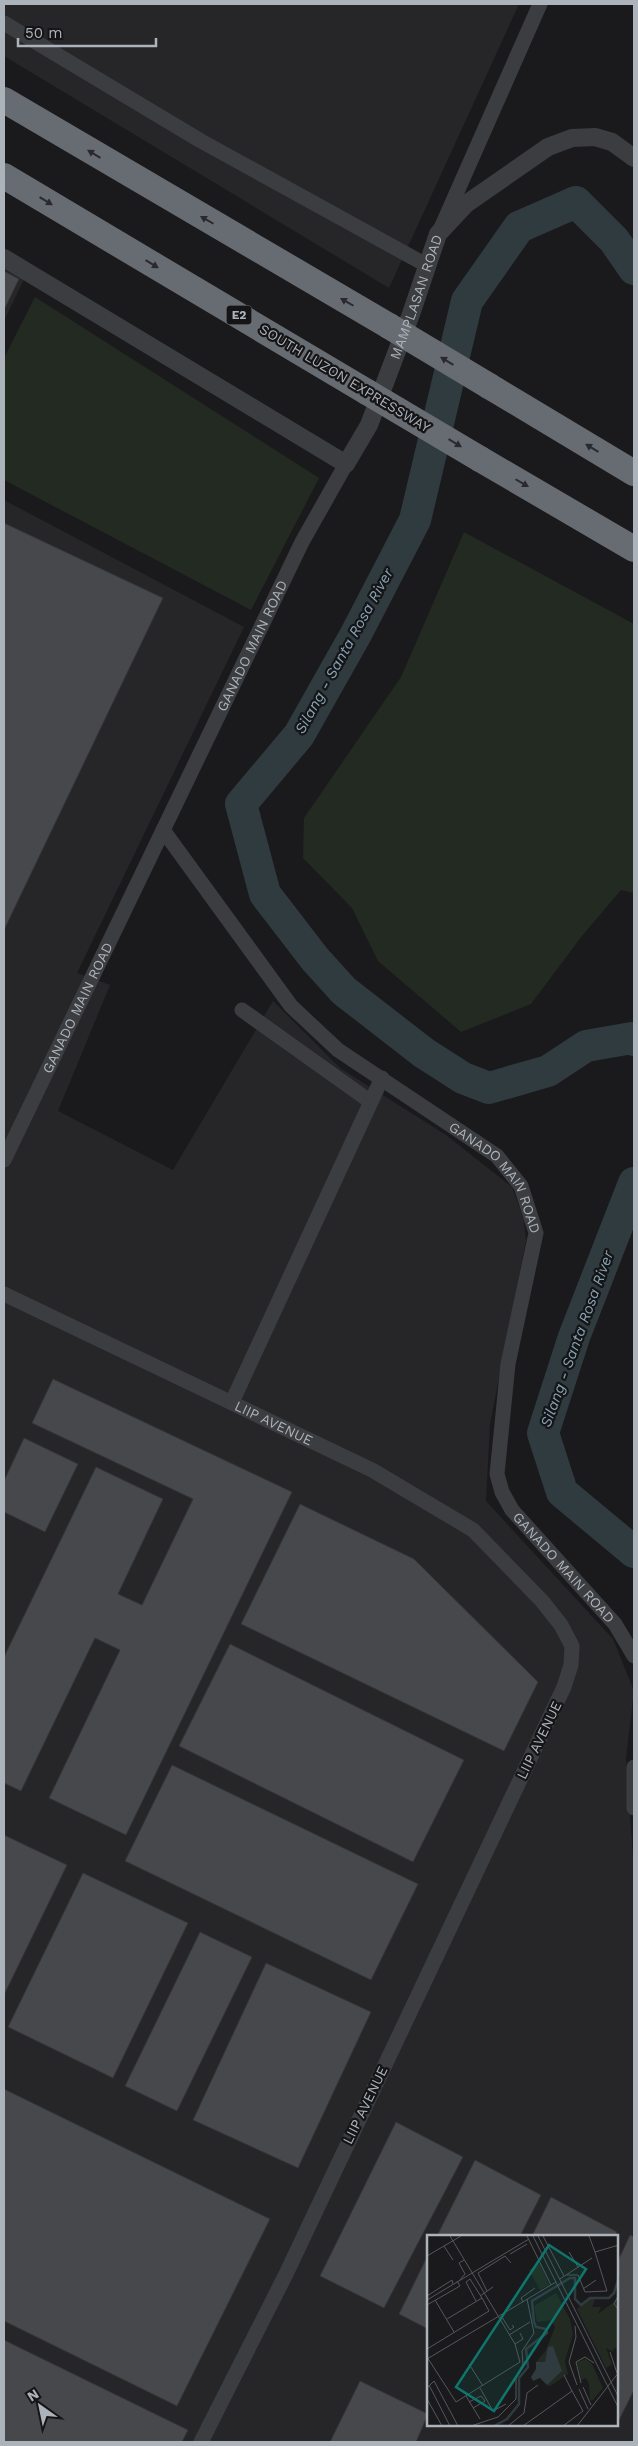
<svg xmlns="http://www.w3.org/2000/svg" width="638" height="2446" font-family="'Work Sans',sans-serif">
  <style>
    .built { fill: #262629; fill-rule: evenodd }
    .green { fill: #222a22 }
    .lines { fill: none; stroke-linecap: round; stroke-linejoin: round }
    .river { stroke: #303b40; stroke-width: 32 }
    .building { fill: #47484c; stroke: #343538 }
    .minor { stroke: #3b3d41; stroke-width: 15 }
    .tertiary { stroke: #3b3d41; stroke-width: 18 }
    .motorway { stroke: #676b72; stroke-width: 26 }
    .motorway-bridge { stroke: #676b72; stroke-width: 26 }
    .oneway { fill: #2a2a2e }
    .labels { text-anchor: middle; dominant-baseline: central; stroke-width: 4.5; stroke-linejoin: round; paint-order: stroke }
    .shield { fill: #151517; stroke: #7f848a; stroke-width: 1 }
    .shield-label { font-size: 12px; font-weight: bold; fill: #adb3bb }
    .street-label { font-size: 14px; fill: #adb3bb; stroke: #151517 }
    .water-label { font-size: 15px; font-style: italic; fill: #86a4b5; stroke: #151517 }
    .inset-river { fill: none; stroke: #303b40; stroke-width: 2.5 }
    .inset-road { fill: none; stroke: #55575c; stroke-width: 1 }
    .view { fill: #0f766e; fill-opacity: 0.15; stroke: #0f766e; stroke-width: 2.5 }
    .inset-edge { fill: none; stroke: #adb3bb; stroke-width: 2.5 }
  </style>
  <rect width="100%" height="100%" fill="#1a1a1c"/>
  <g class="built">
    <path d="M4 4H519L389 288 4 56Z"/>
    <path d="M4 265 25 277 4 321Z"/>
    <path d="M4 500 244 627 77 973 110 985 58 1111 173 1170 273 1001 340 1068 446 1135 512 1187 524 1220 526 1241 490 1424 486 1501 613 1639 634 1691 626 1758 634 1872V2442H4ZM428 2236H617V2425H428Z"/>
  </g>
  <g class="green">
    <path d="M35 297 319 478 251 610 4 480V358Z"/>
    <path d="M464 532 634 624V893L621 890 582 936 531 1004 461 1032 378 961 352 908 303 858 304 818 401 677Z"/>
  </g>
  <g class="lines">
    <g class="river">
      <path d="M634 269 614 240 576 202 519 227 467 301 415 520 356 634 299 735 241 804 265 894 315 959 344 991 424 1053 463 1078 489 1088 548 1071 586 1046 632 1038 634 1040"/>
      <path d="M634 1183 574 1337 543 1433 562 1492 634 1552"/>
    </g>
  </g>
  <g class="building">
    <path d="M4 271 19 279 4 310Z"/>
    <path d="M4 523 163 598 4 930Z"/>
    <path d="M53 1379 292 1492 126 1835 49 1798 120 1650 95 1638 21 1791 4 1783V1657L96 1467 163 1499 118 1594 142 1605 193 1499 32 1423Z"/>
    <path d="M24 1438 78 1464 45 1532 4 1512V1481Z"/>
    <path d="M300 1504 414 1559 538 1682 504 1751 241 1624Z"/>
    <path d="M230 1644 464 1760 413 1862 179 1746Z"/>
    <path d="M172 1765 418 1884 371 1980 125 1861Z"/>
    <path d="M4 1835 67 1865 4 1995Z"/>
    <path d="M83 1873 188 1923 113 2078 8 2027Z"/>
    <path d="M200 1932 252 1957 177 2111 125 2086Z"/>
    <path d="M266 1963 371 2012 298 2168 193 2120Z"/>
    <path d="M4 2089 270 2219 177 2406 4 2321Z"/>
    <path d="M396 2122 463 2157 384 2308 320 2276Z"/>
    <path d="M475 2160 541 2195 520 2236H437Z"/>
    <path d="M551 2197 617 2232 615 2236H532Z"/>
    <path d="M630 2235 634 2237V2390L618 2422 617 2263Z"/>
    <path d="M428 2255V2329L399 2314Z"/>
    <path d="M4 2340 188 2430 182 2442H4Z"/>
    <path d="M360 2381 428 2414 416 2442H330Z"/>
  </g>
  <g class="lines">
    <g class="minor">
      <path d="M4 23 201 141 428 266"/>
      <path d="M441 228 540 4"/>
      <path id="s1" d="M163 830 291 1006 338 1050 497 1156 521 1186 536 1233 508 1364 497 1474 502 1492 512 1510 615 1624 634 1656"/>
      <path d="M242 1010 371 1102"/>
      <path id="s2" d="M4 1160 302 542 346 464"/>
      <path id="s3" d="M4 1294 372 1470 473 1530 542 1601 561 1625 572 1646 571 1665 564 1687 286 2274 201 2442"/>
      <path d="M232 1402 382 1078"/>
      <path d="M634 1767V1808"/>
    </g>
    <path class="tertiary" id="s4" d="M4 258 346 464 369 425 411 314 438 234 466 204 548 147 572 138 595 137 612 142 634 158"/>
    <g class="motorway">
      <path d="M4 100 389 326"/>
      <path d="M4 176 367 392"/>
      <path d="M489 386 634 473"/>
      <path d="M480 459 634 549"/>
    </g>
    <g class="motorway-bridge">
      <path d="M389 326 489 386"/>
      <path d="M367 392 480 459"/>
    </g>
  </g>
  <defs><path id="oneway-solid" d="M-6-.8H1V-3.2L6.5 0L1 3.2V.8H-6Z" transform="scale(1.25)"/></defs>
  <g class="oneway">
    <use href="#oneway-solid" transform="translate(94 154) rotate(-149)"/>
    <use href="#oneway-solid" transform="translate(46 201) rotate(31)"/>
    <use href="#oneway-solid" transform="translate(207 220) rotate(-150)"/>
    <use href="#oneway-solid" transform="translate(152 264) rotate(31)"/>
    <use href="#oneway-solid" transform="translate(347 302) rotate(-150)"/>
    <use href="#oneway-solid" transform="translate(447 361) rotate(-149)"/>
    <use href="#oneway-solid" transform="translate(455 443) rotate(31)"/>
    <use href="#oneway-solid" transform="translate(592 448) rotate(-149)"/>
    <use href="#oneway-solid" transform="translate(522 483) rotate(30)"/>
  </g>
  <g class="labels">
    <rect class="shield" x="226.5" y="305.5" width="25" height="19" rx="4"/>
    <g class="shield-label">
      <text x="239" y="315">E2</text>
    </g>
    <g class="street-label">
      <text stroke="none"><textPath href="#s4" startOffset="581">MAMPLASAN ROAD</textPath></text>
      <text transform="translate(345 378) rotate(31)">SOUTH LUZON EXPRESSWAY</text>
      <text stroke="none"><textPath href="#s2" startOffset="571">GANADO MAIN ROAD</textPath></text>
      <text stroke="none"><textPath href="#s2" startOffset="169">GANADO MAIN ROAD</textPath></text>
      <text stroke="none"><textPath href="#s1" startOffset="489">GANADO MAIN ROAD</textPath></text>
      <text stroke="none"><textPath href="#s3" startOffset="299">LIIP AVENUE</textPath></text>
      <text stroke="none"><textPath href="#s1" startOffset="922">GANADO MAIN ROAD</textPath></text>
      <text transform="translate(539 1740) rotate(-64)">LIIP AVENUE</text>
      <text transform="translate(365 2105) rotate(-64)">LIIP AVENUE</text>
    </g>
    <g class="water-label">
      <text transform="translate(344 651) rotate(-61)">Silang - Santa Rosa River</text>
      <text transform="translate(577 1339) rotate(-70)">Silang - Santa Rosa River</text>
    </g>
  </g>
  <g transform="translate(427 2235)">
    <rect width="191" height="191" fill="#1a1a1c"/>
    <path d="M113 28 122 50 113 55 102 35ZM129 58 143 84 146 99 138 126 141 139 123 151 120 150 135 136 109 127 119 115 128 92 124 85 110 87 107 71ZM163 64H168L165 72H174L171 79 191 64V123L190 114 187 113 186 117 179 113 185 129 179 133 150 74ZM159 124 165 129 176 153 166 165H163L162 149 159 143 154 145 150 127Z" fill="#222a22"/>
    <path d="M126 111 135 136 120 150 113 143 106 146 104 142 109 134V127H118L121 112Z" fill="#303b40"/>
    <path class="inset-river" d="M67 191 80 184 92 169V143L101 132 99 114 120 98 119 94 109 92 107 87 105 66 143 43H148V64L154 70 163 63H182L187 58 192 42"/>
    <path class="inset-road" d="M100 1 124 50M106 1 192 174M111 1 192 163M116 1 137 41M162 1 168 17M17 11 26 25M142 17 151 32M83 19 100 9M0 21 34 1M140 40H151L158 57 180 56 168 17 192 10M133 44 165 23M32 46 38 39 32 28 37 25M156 54 169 45M60 56 51 38 78 21 84 28M192 59 187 69 192 75M0 61 25 45 26 49M53 61 66 52M0 65 102 4M8 65 27 97M49 66 39 47 43 44 55 63M96 67 94 63 108 53M0 70 33 51 30 46M75 82 83 95 87 92 85 90M148 91 149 102 142 127 150 150M82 100 103 87M88 109 96 104 93 98M0 114 62 76 55 63 20 84M183 117 190 138M0 122 29 167 93 127 88 109 23 1M0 124 129 47M42 129 56 151M137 140 145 156M154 148 149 127 158 122 167 128M2 150 23 191M156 152 164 170M0 153 7 146 31 191M53 153 66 176 79 169M152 154 161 174M39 161 53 184M0 164 15 191M42 167 54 161 58 166 46 173M44 191 71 182 89 164V142L96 129 95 116 107 98 100 64M81 191 97 178 100 158 111 150M96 191 145 156 156 176 136 191M150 191 192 137"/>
    <path class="view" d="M122 10 159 34 67 176 29 152Z"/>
    <rect width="191" height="191" class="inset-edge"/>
  </g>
  <rect width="638" height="2446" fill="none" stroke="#adb3bb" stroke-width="10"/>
  <g transform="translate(40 2406) rotate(327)" stroke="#151517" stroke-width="4" paint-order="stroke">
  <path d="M0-4L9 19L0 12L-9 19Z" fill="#adb3bb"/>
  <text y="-8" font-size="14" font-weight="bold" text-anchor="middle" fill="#adb3bb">N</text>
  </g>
  <path d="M18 38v8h138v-8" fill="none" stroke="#adb3bb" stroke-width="2.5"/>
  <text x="25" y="38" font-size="15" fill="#adb3bb" stroke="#151517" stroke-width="4" paint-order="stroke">50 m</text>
</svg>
